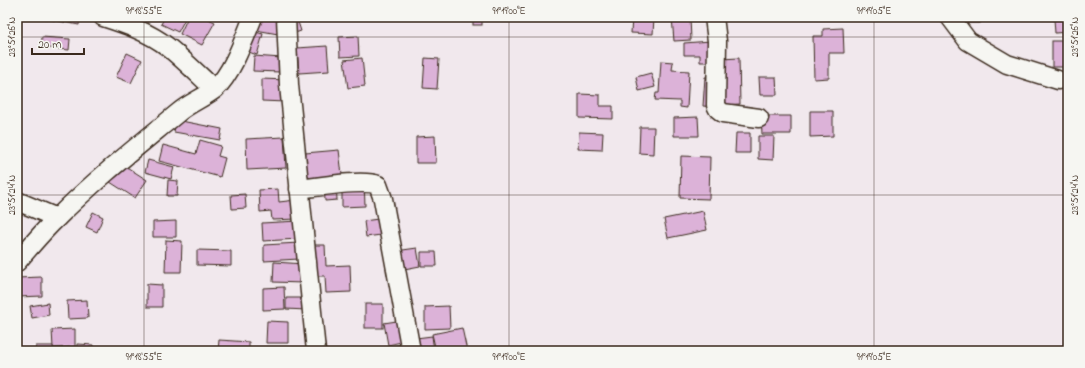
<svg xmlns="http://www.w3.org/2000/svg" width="1085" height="368" font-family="'Indie Flower',sans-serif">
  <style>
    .building { fill: #dcb2d8; stroke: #3b2a1e }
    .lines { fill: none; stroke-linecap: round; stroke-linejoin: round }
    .minor-casing { stroke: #3b2a1e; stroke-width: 21 }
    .minor { stroke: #f6f6f2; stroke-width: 18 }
    .ticks { fill: none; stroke: #3b2a1e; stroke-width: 1; stroke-opacity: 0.45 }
    .neatline { fill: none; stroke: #3b2a1e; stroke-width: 1.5 }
    .ticks-label { font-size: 10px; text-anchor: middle; fill: #3b2a1e }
  </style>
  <rect width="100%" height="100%" fill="#f1e8ed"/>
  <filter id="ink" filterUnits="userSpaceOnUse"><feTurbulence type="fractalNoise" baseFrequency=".025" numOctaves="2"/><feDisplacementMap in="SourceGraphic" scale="8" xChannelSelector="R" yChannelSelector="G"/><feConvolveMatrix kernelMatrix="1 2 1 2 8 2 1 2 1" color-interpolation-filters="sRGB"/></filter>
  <g filter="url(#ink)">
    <g class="building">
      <path d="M38 17H80L79 25Z"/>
      <path d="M165 17H186L178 32 161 24Z"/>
      <path d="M188 17H204L215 22 202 45 180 34Z"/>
      <path d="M258 17H281L278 34 256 30Z"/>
      <rect x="473" y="17" width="9" height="8"/>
      <path d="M632 17H654L653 34 631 33Z"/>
      <path d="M672 17H690L691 40 674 41Z"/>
      <rect x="957" y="17" width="23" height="6"/>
      <path d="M1068 18V32L1055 33 1054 19Z"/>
      <path d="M298 22 301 31 289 35 286 26Z"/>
      <path d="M843 28 844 53H829V78L814 79 813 36H823V29Z"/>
      <path d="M252 31 263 34 257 55 246 51Z"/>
      <path d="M358 36 359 56 340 57 339 37Z"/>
      <path d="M42 37 70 39 69 50 41 47Z"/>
      <path d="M711 41 712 62H700V55H684V43Z"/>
      <rect x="1052" y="41" width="16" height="26"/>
      <path d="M327 46 329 71 299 73 297 48Z"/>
      <path d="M127 53 142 60 131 83 116 77Z"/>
      <path d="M254 56 281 58 280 72 253 71Z"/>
      <path d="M362 58 365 86 348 88 344 60Z"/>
      <path d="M425 58 439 59 437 89 423 88Z"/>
      <path d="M739 58 740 104 723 105 721 59Z"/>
      <path d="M661 61 673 62 672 70 689 71 687 108 680 107V101L655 100 656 93H659Z"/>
      <path d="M651 73 655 87 639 91 636 77Z"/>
      <path d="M705 77H715L714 107 703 106Z"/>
      <path d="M759 77H776L777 95H760Z"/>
      <path d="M262 79 286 80 285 102 262 101Z"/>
      <path d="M579 94 600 95V106H613V119L579 118Z"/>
      <path d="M810 111H833V136L810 137Z"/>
      <path d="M761 116H791V134H762Z"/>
      <path d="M698 117 699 136H674V118Z"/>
      <path d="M176 120 222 129 220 140 174 132Z"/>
      <path d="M640 127H654L653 154 639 153Z"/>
      <path d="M579 132 603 133 602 150 578 149Z"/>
      <path d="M736 133H750V153H735Z"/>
      <path d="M435 136 436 163H416V137Z"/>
      <path d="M758 136H774L773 160 758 159Z"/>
      <path d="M284 137 286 168 247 170 246 139Z"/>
      <path d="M200 140 221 146 218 156 225 158 220 177 159 161 163 145 196 154Z"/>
      <path d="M339 150 342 175 297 179 294 154Z"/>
      <path d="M681 156 710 157 709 199 680 198Z"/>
      <path d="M148 160 174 167 171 179 145 172Z"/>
      <path d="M122 164 147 180 135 198 110 182Z"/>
      <path d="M364 179 365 206 342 207V180Z"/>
      <path d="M168 180 178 181 177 196H167Z"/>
      <path d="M324 182H336L337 200 325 201Z"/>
      <path d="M278 189 279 202 296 200 297 219 272 220 271 211 260 212 259 190Z"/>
      <path d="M245 194 246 208 232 209 231 195Z"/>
      <path d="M703 211 707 230 668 238 664 219Z"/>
      <path d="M93 212 103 217 97 232 86 227Z"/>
      <path d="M385 218 388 234 366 237 364 221Z"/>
      <path d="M176 221V237H153V222Z"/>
      <path d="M298 221 299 239 263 241 262 223Z"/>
      <path d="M166 240 182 241 181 272H165Z"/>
      <path d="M299 243V259L264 261V245Z"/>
      <path d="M311 245H325L326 266 350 265 351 292 326 293 325 276H312Z"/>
      <path d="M417 248 420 266 399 270 396 251Z"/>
      <path d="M197 250 231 251V266L197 265Z"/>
      <path d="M421 252H436L437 266H421Z"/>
      <path d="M274 262 304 264 303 283 273 282Z"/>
      <path d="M42 277V296L18 297 17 278Z"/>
      <path d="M147 284 162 285V307H147Z"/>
      <path d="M284 287 285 309 263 310V288Z"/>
      <path d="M286 298H306V310L286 309Z"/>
      <path d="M87 300 88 318 68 319 67 301Z"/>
      <path d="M48 303 49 315 32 318 30 306Z"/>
      <rect x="365" y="304" width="18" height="24"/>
      <path d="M449 306 450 328 425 329V307Z"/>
      <path d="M403 320 406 341 388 345 384 323Z"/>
      <path d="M267 321 288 322V343H266Z"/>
      <path d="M462 328 467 351H436L432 334Z"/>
      <path d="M75 329V347L53 348 52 330Z"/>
      <path d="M432 336 434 350 417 351 416 338Z"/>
      <path d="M219 340 249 342V351H218Z"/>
      <path d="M410 343 412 351H393V346Z"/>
      <path d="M77 344 93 345V351H77Z"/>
      <path d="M36 346H53V351H35Z"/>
    </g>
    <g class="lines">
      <g class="minor-casing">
        <g id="minor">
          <path d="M103 17C125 24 149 32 168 47 184 60 199 75 214 89"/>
          <path d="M286 17 289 85 316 351"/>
          <path d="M714 17 717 41 716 105 718 109 723 113 759 118"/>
          <path d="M950 17 968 41 1007 64 1058 80"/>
          <path d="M299 189C317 187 363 179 378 185L383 199 411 351"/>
          <path d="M17 201 57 218"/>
          <path d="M17 262C30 247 43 231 58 217 96 179 138 146 179 112 190 103 205 97 215 89 233 72 244 39 253 17"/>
        </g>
      </g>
      <use href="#minor" class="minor"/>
    </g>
  </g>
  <path class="ticks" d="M144 17V351M509 17V351M874 17V351M17 37H1068M17 195H1068"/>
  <rect width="1085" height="368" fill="none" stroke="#f6f6f2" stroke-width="44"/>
  <path d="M32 48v6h52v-6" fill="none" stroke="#3b2a1e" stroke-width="2"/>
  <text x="38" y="48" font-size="12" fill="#3b2a1e" stroke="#f6f6f2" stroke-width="3" paint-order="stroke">20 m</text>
  <rect x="22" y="22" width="1041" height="324" class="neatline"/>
  <g class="ticks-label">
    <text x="144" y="14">91°18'55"E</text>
    <text x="509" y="14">91°19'00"E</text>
    <text x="874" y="14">91°19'05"E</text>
    <text transform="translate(11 37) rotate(-90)" y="4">23°51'26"N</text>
    <text transform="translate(1074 37) rotate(-90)" y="4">23°51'26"N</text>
    <text transform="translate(11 195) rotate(-90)" y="4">23°51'24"N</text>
    <text transform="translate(1074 195) rotate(-90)" y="4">23°51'24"N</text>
    <text x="144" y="360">91°18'55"E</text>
    <text x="509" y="360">91°19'00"E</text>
    <text x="874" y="360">91°19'05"E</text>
  </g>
</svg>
